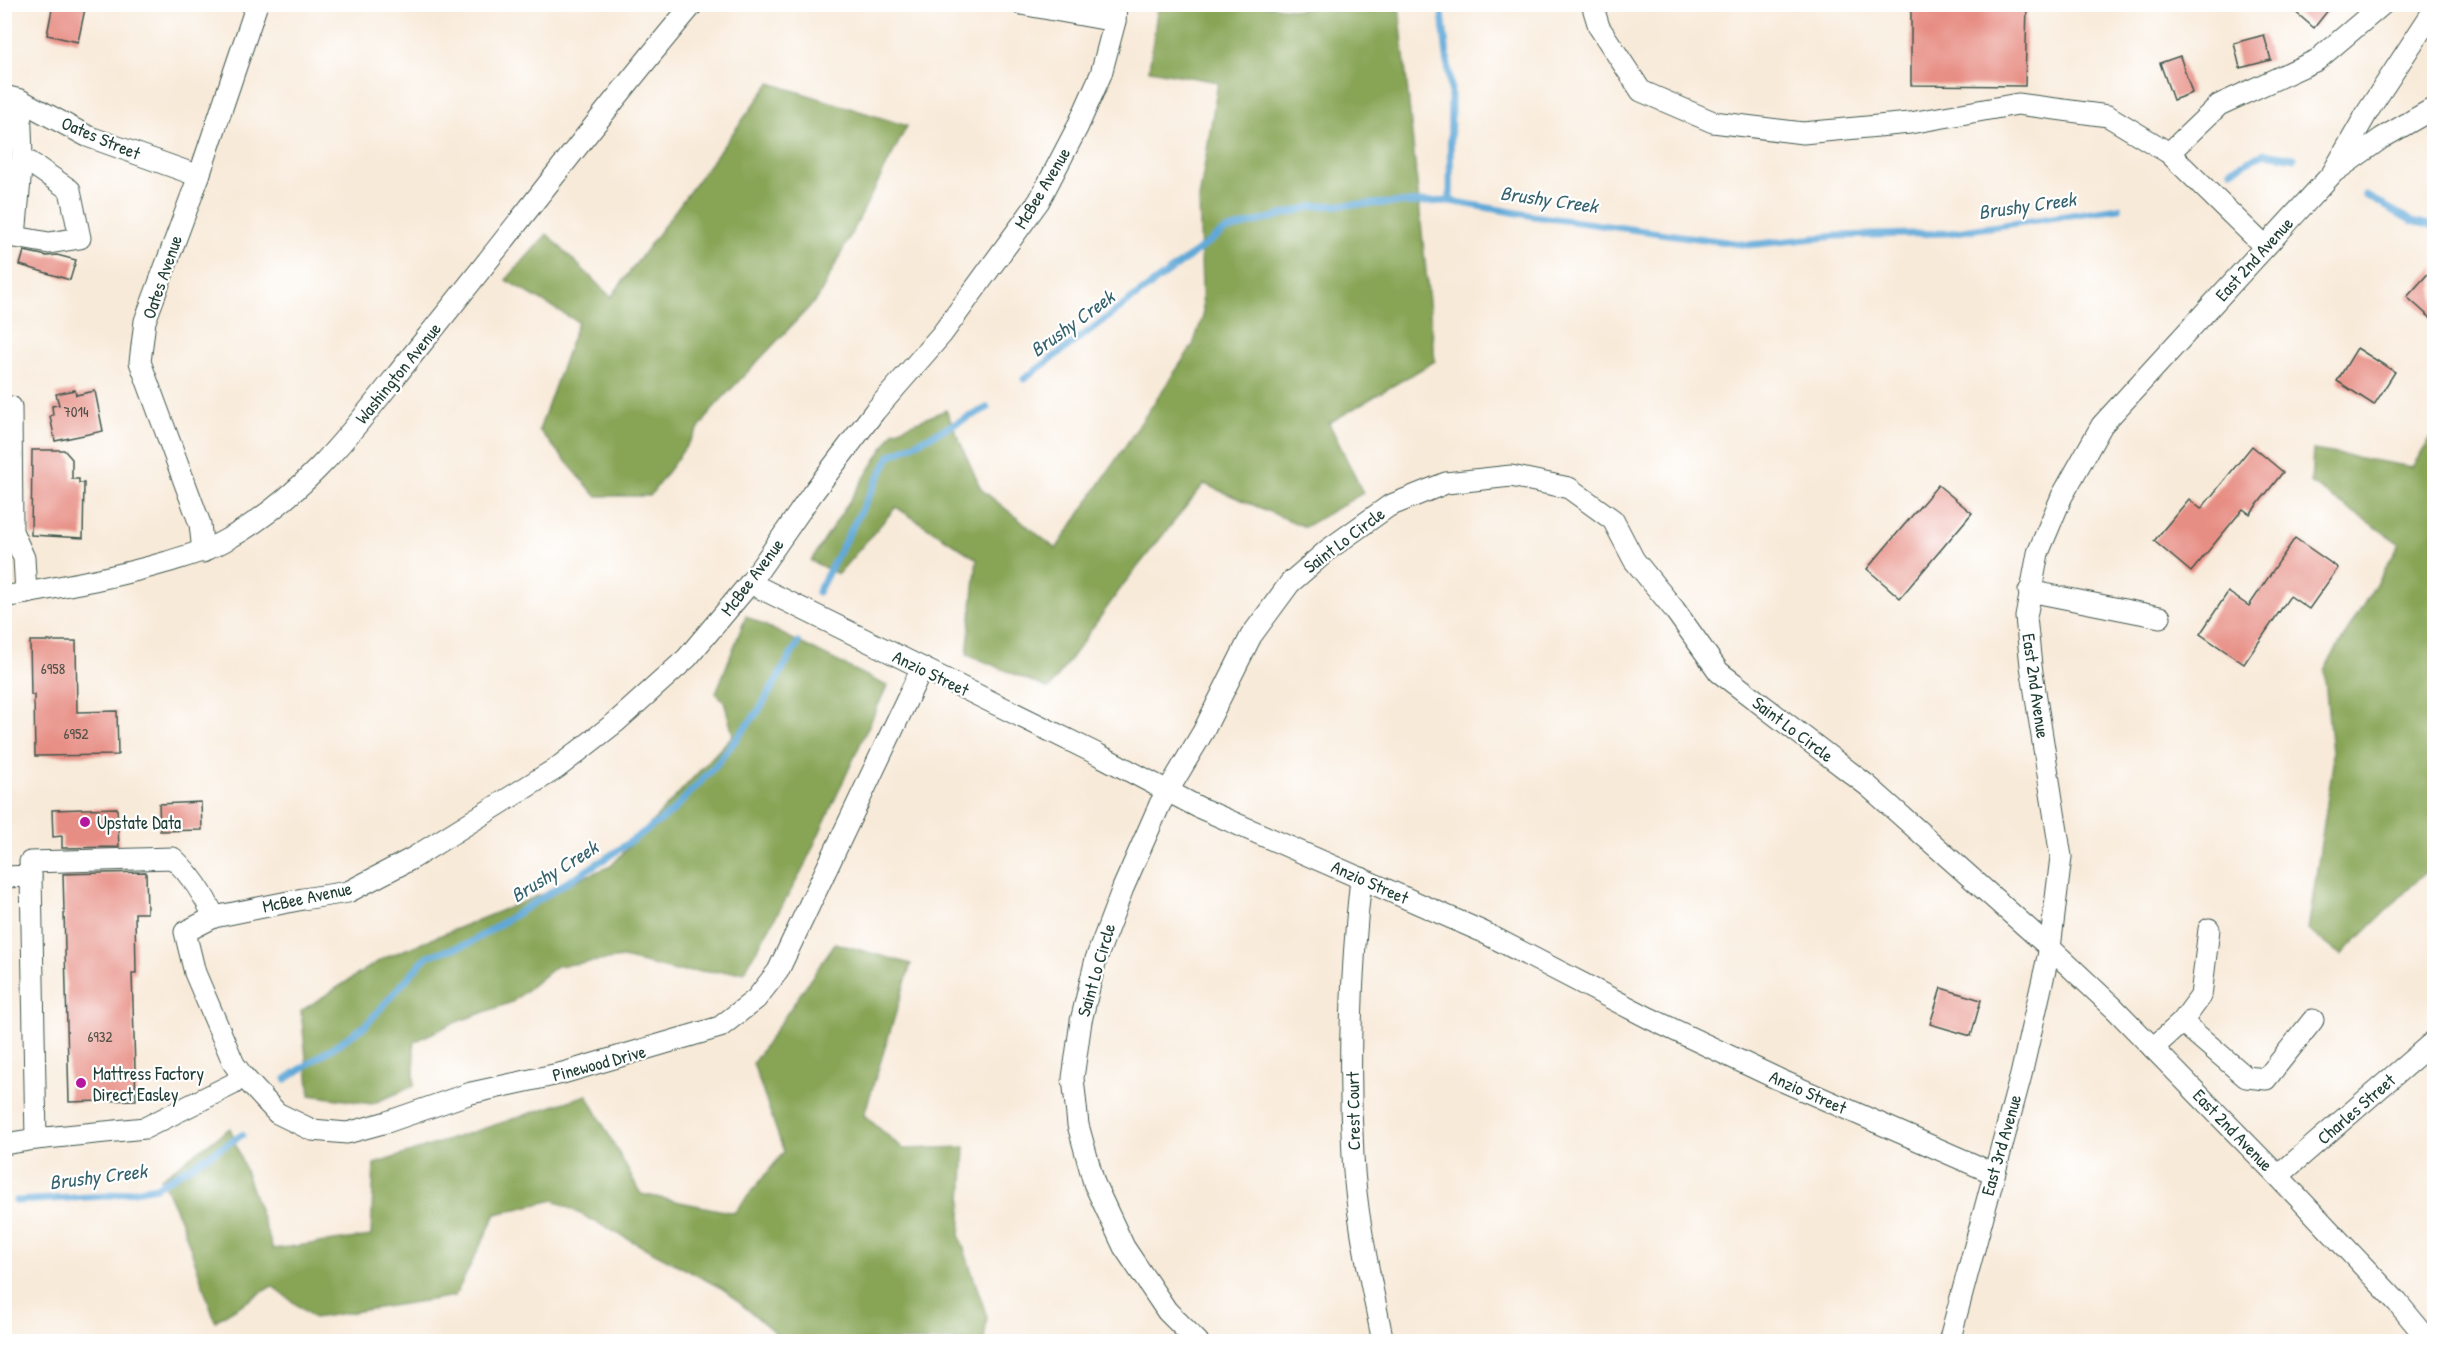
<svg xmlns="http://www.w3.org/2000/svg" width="2439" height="1346" font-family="'Patrick Hand',sans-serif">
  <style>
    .forest { fill: #88a557; stroke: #547146; stroke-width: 1.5 }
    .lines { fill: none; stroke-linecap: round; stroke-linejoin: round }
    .stream { stroke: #61a9d8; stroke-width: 7 }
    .building { fill: #e78e84 }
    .minor-casing { stroke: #40574d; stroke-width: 23 }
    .minor { stroke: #fff; stroke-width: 21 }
    .poi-dot { fill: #b5179e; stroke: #fff; stroke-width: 2 }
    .labels { text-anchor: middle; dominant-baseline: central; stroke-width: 4.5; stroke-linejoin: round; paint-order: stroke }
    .number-label { font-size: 15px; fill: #515148 }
    .street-label { font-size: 18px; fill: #1f3d34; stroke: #fff }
    .poi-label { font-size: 18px; fill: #1f3d34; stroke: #fff; text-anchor: start }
    .water-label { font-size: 20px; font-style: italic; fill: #36636d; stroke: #fff }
  </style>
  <rect width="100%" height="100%" fill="#fff"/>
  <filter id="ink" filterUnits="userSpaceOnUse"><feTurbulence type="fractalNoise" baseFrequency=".0167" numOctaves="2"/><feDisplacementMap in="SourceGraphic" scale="12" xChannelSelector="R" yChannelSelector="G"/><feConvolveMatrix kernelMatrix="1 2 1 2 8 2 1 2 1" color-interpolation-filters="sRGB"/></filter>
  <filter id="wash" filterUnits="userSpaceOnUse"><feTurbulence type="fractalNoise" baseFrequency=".008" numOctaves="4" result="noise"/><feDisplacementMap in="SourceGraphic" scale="24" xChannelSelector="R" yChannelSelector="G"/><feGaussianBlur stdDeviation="1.35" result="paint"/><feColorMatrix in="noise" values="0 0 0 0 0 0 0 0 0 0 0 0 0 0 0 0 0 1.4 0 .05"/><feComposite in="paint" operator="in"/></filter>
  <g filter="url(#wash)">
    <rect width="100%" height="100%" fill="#f8ead9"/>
    <g class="forest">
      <path d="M1256 4 1301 10 1302 5H1399L1435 361 1329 423 1363 493 1305 527 1204 484 1123 585 1049 689 967 654 977 559 896 507 838 574 811 561 894 431 946 410 981 489 1056 549 1193 345 1203 316 1199 199 1218 82 1149 70 1158 5Z"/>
      <path d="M770 83 907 126 818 298 716 405 650 496H596L539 430 578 322 506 280 547 234 611 297Z"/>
      <path d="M2434 434V864L2341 955 2308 930 2333 763 2324 670 2400 544 2311 483 2313 450 2412 467Z"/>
      <path d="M746 616 887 686 801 873 744 972 676 971 623 958 556 966 512 1002 451 1024 414 1042V1086L372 1104 310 1095 301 1011 382 959 611 866 733 735 724 701 716 693Z"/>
      <path d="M835 943 911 964 864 1115 903 1149 965 1147 960 1237 987 1317 984 1341H785L723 1289 554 1200 496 1214 455 1296 314 1318 272 1286 215 1321 183 1226 161 1178 230 1128 273 1249 371 1236 374 1164 587 1095 641 1194 734 1213 784 1152 753 1063Z"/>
    </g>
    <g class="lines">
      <g class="stream">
        <path d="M1441 4 1451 91 1450 201"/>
        <path d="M2231 170 2265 153 2294 158"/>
        <path d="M2365 195 2412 221 2434 226"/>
        <path d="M1024 379 1224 231 1314 206 1450 201 1534 216 1748 245 1836 236 1949 233 2119 208"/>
        <path d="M818 592 890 456 987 408"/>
        <path d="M286 1079 365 1026 427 956 468 944 614 853 671 813 715 766 759 710 798 643"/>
        <path d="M16 1201 107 1196 156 1187 242 1135"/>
      </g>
    </g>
    <g id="blocks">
      <g class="building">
        <path d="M53 4H86L78 42 47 35Z"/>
        <path d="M1911 4H2027L2025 86 1911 85Z"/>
        <path d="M2286 4H2333L2314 28Z"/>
        <path d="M2264 35 2271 60 2240 68 2234 43Z"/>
        <path d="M2180 56 2192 93 2173 100 2160 63Z"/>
        <path d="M24 251 47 256 57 255 76 260 70 280 20 265Z"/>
        <path d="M2434 267V321L2407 297Z"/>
        <path d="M2357 348 2395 372 2374 405 2337 381Z"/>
        <path d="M75 390 76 395 95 391 103 431 55 441 50 416 53 415 52 406 59 405 56 394Z"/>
        <path d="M2252 446 2283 472 2250 514 2243 509 2191 572 2154 541 2189 499 2201 509Z"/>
        <path d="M32 450H64L72 459V479H79V483H84L83 538 31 535Z"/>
        <path d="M1938 485 1972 513 1900 598 1867 569Z"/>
        <path d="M2295 538 2338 568 2309 609 2290 596 2244 664 2200 634 2228 592 2249 606Z"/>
        <path d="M30 641H76L77 712 117 711 118 755 35 756 34 695H31Z"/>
        <path d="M201 802 202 830 160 831 159 804Z"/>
        <path d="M117 808 119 847 62 848V836L53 837 52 810Z"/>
        <path d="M146 872 147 913H135L136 973H132L136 1100 69 1102 63 874Z"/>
        <path d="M1941 988 1981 1000 1971 1036 1930 1024Z"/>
      </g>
    </g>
  </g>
  <g filter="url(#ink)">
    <use href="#blocks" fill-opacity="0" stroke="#40574d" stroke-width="1.5"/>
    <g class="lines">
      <g class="minor-casing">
        <g id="minor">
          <path d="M1021 4 1115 21"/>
          <path d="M1592 4 1599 27 1641 91 1713 122 1803 133 1910 123 2018 104 2108 116 2169 153 2265 247"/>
          <path d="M4 96 20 100 87 136 199 176"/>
          <path d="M2169 153 2219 105 2317 60 2383 4"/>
          <path d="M2337 170 2382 138 2434 108"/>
          <path d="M4 235 49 243 80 238 70 190 22 157 20 100"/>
          <path d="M15 237 22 157"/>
          <path d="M4 407H11L12 531 24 558 26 593"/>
          <path d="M203 552 200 524 140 362 145 321 199 176 257 4"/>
          <path d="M750 583 1099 755 1198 807 1481 931 1649 1018 1778 1079 1993 1173"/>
          <path d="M2029 591 2160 617"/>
          <path d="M4 597C59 587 113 578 167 562 186 556 206 551 224 541 311 494 363 416 423 342 514 230 600 114 693 4"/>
          <path d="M922 668 778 971 756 999 720 1027 563 1073 471 1093 387 1122 347 1133 312 1130 277 1113 242 1075 234 1064 195 973 185 932 214 917 303 899 348 892 413 858 557 768 616 722 687 658 750 583 812 494 875 411 942 334 1039 201 1077 128 1101 74 1115 21 1116 4"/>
          <path d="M31 876 30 862 173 858C191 875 204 894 214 917"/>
          <path d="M4 877 31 876 36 1139 4 1144"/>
          <path d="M1361 878C1351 969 1348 1064 1353 1156 1356 1218 1371 1281 1383 1342"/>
          <path d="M2182 1022 2246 1077 2266 1079 2313 1020"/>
          <path d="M2153 1048 2182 1022 2201 996 2209 929"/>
          <path d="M36 1139 145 1128 233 1084 242 1075"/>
          <path d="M2278 1176 2434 1041"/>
          <path d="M1198 1342 1167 1311 1124 1247 1094 1183 1078 1125 1073 1078 1081 1021 1096 959 1123 888 1160 804 1203 732 1251 636 1290 583 1329 549 1389 506 1446 483 1511 476 1569 488 1613 520 1634 560 1674 609 1719 672 1868 786 2050 948 2114 1008 2278 1176 2397 1302 2430 1342"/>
          <path d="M1949 1342 2021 1075 2050 948 2061 857 2031 666 2026 617 2038 553 2062 496 2102 425 2332 174 2368 111 2434 10"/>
        </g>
      </g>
      <use href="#minor" class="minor"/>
    </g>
  </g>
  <g class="poi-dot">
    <circle cx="85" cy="822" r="6"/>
    <circle cx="81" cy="1083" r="6"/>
  </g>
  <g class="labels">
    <g class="number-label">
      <text x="76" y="411">7014</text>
      <text x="53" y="668">6958</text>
      <text x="76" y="733">6952</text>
      <text x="100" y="1036">6932</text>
    </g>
    <g class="street-label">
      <text transform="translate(101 138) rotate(23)">Oates Street</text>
      <text transform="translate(1042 188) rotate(-59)">McBee Avenue</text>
      <text transform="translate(2254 259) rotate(-48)">East 2nd Avenue</text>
      <text transform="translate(162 277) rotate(-71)">Oates Avenue</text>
      <text transform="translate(398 373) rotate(-51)">Washington Avenue</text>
      <text transform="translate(1344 540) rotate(-37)">Saint Lo Circle</text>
      <text transform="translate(752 577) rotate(-53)">McBee Avenue</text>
      <text transform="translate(931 673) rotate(26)">Anzio Street</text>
      <text transform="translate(2036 686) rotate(82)">East 2nd Avenue</text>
      <text transform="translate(1793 729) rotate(37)">Saint Lo Circle</text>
      <text transform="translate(1370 882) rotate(24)">Anzio Street</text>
      <text transform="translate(307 897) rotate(-12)">McBee Avenue</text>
      <text transform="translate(1096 970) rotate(-74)">Saint Lo Circle</text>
      <text transform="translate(599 1063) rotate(-15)">Pinewood Drive</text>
      <text transform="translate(1808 1092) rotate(24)">Anzio Street</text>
      <text transform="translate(2356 1109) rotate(-41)">Charles Street</text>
      <text transform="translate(1353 1111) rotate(-91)">Crest Court</text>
      <text transform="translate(2233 1130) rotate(46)">East 2nd Avenue</text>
      <text transform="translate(2001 1145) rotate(-74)">East 3rd Avenue</text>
    </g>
    <g class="poi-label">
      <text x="97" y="822">Upstate Data</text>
      <text x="93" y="1073">Mattress Factory<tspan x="93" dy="21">Direct Easley</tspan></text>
    </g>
    <g class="water-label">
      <text transform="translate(1549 199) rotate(8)">Brushy Creek</text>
      <text transform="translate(2027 205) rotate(-8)">Brushy Creek</text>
      <text transform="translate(1072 323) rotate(-36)">Brushy Creek</text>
      <text transform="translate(554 871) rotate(-32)">Brushy Creek</text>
      <text transform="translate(98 1176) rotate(-7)">Brushy Creek</text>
    </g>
  </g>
  <rect width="2439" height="1346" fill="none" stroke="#fff" stroke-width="24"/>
</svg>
